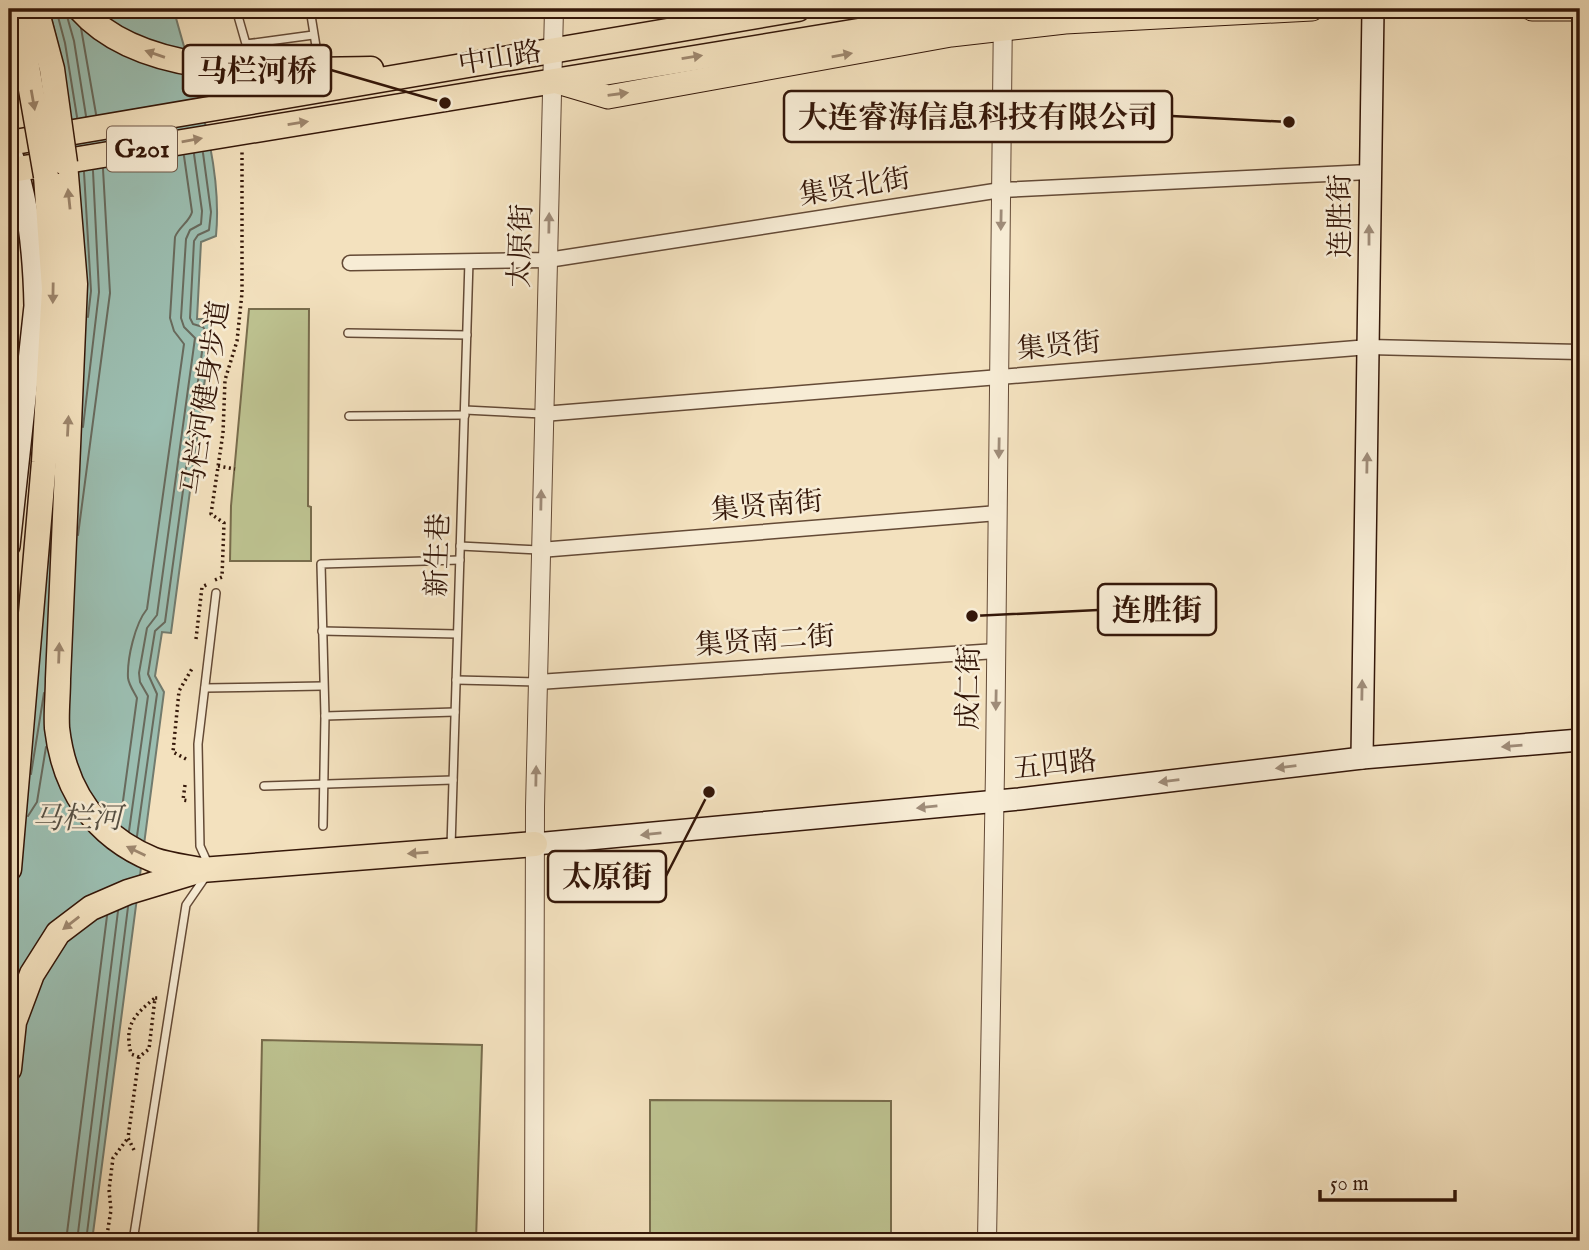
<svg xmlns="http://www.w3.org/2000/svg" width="1589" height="1250" font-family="'IM FELL English','Noto Serif SC',serif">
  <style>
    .green { fill: #bdc290; stroke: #786c4c; stroke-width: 2 }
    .water { fill: #9bbeb1; stroke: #727b6e; stroke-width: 2 }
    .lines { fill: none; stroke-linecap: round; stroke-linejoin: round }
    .shore { stroke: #686a5d; stroke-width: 2 }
    .service-casing { stroke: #644a36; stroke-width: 10 }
    .minor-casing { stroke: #644a36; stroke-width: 17 }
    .tertiary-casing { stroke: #644a36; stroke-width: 20 }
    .secondary-casing { stroke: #341709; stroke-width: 24 }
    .primary-casing { stroke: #341709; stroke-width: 25 }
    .trunk-casing { stroke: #341709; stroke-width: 27 }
    .path { stroke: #341709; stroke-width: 3.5; stroke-dasharray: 2 3.5; stroke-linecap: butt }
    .service { stroke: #f7ecd5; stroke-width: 7 }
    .minor { stroke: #f7ecd5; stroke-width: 14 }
    .tertiary { stroke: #f7ecd5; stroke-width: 18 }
    .secondary { stroke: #f7ecd5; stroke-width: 21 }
    .primary { stroke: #f3e1be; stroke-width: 23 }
    .trunk { stroke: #f3e1be; stroke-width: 24 }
    .trunk-bridge-casing { stroke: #341709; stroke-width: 27; stroke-linecap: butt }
    .trunk-bridge { stroke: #f3e1be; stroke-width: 24 }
    .oneway { fill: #9d866d }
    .oneway2 { fill: #9f8c79 }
    .labels { text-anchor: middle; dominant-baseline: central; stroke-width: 5; stroke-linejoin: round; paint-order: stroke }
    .shield { fill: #f7ecd5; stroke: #6e5746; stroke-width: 2 }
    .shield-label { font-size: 26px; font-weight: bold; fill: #341709 }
    .street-label { font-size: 28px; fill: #341709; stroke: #f7ecd5 }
    .water-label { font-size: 30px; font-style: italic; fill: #585144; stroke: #f7ecd5 }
    .leader { fill: none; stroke: #341709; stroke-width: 2.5 }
    .callout-dot { fill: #341709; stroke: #f7ecd5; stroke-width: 2.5 }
    .callout { fill: #f7ecd5; stroke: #341709; stroke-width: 2.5 }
    .callout-label { font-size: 30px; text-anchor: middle; font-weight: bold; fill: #341709 }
  </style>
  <rect width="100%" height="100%" fill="#f3e1be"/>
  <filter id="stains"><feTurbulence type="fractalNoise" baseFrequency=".00286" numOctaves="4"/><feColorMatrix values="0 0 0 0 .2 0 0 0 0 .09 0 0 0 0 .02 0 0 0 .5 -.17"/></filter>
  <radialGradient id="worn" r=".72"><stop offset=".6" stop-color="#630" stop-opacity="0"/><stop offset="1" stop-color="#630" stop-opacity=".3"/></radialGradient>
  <g class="green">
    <path d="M249 309H309L308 506 311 507V561H230L231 506Z"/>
    <path d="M262 1040 482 1045 476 1241H258Z"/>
    <path d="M650 1100 891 1101V1241H650Z"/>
  </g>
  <path class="water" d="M49 9H167L176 18C195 88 223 163 216 236L201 242 197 319H213L171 633 162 632 155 676 164 692 92 1241H9V817L62 466 76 151 58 45Z"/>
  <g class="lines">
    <g class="shore">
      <path d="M56 9 65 43 77 117"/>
      <path d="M65 9 74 41 86 116"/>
      <path d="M81 28 96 114"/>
      <path d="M84 172 91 291 88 317"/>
      <path d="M83 427 99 292 93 171"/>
      <path d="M78 535 110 293 103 169"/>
      <path d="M31 774 44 693"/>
      <path d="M28 816 37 802 46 747"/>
      <path d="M120 823 137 698C134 692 129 685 128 678 127 658 135 624 147 609L184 344 174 331 170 318 175 237C179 227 190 221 192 212L184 156"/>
      <path d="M129 831 148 696 140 682 139 673 147 628 157 615 195 338 184 327 181 318 186 239 190 230 201 224 202 211 194 154"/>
      <path d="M137 836 157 694 148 674 155 631 165 622 205 330 203 327 193 324 190 318 194 241 198 235 209 230 211 212 203 153"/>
      <path d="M66 1241 107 916"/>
      <path d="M77 1241 118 911"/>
      <path d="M86 1241 128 907"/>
    </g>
    <g class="service-casing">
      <g id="service">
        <path d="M236 9 246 44 313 35"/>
        <path d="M310 9 319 65"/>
        <path d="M348 333 467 335"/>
        <path d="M465 410 542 414"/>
        <path d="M349 416 465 415"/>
        <path d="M460 546 539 550"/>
        <path d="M322 631 457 634"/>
        <path d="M456 680 537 682"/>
        <path d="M205 688 323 686"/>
        <path d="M325 716 455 712"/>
        <path d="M264 786 453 780"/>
        <path d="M323 826 325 716 321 564 460 560"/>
        <path d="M451 847 469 261"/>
        <path d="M209 866 200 846 198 744 216 593"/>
        <path d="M133 1241 186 905 206 876"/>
      </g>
    </g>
    <g class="minor-casing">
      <g id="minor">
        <path d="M350 263 548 260 1001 190 1369 172"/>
        <path d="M543 414 1369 347 1580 352"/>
        <path d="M540 550 998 513"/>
        <path d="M538 682 996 651"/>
      </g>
    </g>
    <g class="tertiary-casing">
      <g id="tertiary">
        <path d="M534 1241 535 807 554 9"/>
        <path d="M987 1241 995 770 1003 9"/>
      </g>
    </g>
    <g class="secondary-casing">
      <g id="secondary">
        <path d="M9 148C28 193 34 257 35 306L9 546"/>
        <path d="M1362 758 1373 9"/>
        <path d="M535 844 1019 799 1362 758 1580 740"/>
      </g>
    </g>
    <g class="primary-casing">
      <g id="primary">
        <path d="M1532 9H1580"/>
        <path d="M554 81 608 97 951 35 1065 22 1312 9"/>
      </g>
    </g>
    <g class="trunk-casing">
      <g id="trunk">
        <path d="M80 9C145 82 282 70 371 69"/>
        <path d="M9 143 798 9"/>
        <path d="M65 163 75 284 58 679C58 695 56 712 57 728 64 789 95 836 154 860 168 865 186 867 201 870"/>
        <path d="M18 169 993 9"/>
        <path d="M9 869 44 462 54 289 46 176"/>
        <path d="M9 1069 14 1022 32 974 58 933 91 908 128 892 201 870 535 844"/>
      </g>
    </g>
    <g class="path">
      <path d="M218 466 235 469"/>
      <path d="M215 580 222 577 224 523 211 514 223 433 225 380 237 341 242 293V151"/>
      <path d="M196 639 202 587 208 584"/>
      <path d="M186 759 173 752 179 691 193 667"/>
      <path d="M185 785 183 800 189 801"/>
      <path d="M139 1057 131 1054C124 1025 134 1015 155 998"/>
      <path d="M134 1150 128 1138 139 1057 149 1049 155 998H159"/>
      <path d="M106 1241 111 1210 109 1190 113 1158 128 1138"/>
    </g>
    <use href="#service" class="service"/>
    <use href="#minor" class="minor"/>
    <use href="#tertiary" class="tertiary"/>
    <use href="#secondary" class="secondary"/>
    <use href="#primary" class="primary"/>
    <use href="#trunk" class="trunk"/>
    <g class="trunk-bridge-casing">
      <g id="trunk-bridge">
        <path d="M15 9 20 26 46 176"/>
        <path d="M36 9 52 69 65 163"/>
      </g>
    </g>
    <use href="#trunk-bridge" class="trunk-bridge"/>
  </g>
  <defs><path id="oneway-solid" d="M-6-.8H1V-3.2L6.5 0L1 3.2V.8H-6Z" transform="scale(1.75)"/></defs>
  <g class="oneway">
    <use href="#oneway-solid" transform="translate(155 54) rotate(-161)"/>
    <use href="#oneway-solid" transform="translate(842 55) rotate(-10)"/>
    <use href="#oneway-solid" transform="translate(692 57) rotate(-9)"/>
    <use href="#oneway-solid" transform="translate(618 94) rotate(-8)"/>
    <use href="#oneway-solid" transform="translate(33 100) rotate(80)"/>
    <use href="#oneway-solid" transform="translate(298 123) rotate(-9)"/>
    <use href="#oneway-solid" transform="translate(192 140) rotate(-10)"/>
    <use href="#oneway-solid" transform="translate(69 199) rotate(-96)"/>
    <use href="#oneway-solid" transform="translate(53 293) rotate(91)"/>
    <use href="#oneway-solid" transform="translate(68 426) rotate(-87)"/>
    <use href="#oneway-solid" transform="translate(59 653) rotate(-88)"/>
    <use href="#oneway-solid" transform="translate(136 851) rotate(-154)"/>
    <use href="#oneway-solid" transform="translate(418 853) rotate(176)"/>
    <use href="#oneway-solid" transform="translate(71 923) rotate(142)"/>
  </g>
  <g class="oneway2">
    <use href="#oneway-solid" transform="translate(1001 220) rotate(91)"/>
    <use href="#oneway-solid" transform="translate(549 223) rotate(-89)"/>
    <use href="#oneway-solid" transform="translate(1369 235) rotate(-90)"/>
    <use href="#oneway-solid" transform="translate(999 448) rotate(91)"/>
    <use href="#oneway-solid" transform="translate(1367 463) rotate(-89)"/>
    <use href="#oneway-solid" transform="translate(541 500) rotate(-89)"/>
    <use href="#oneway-solid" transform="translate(1362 690) rotate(-89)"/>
    <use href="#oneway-solid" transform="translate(996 700) rotate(91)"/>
    <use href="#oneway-solid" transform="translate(1512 746) rotate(175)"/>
    <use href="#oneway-solid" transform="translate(1286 767) rotate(173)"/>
    <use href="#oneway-solid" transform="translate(536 776) rotate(-89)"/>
    <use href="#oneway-solid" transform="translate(1169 781) rotate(173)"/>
    <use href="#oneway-solid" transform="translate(927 807) rotate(174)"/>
    <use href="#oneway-solid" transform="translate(651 834) rotate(174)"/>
  </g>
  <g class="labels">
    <rect class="shield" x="107" y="126.5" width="70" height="45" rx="5"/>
    <g class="shield-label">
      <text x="142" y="149">G201</text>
    </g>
    <g class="street-label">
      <text transform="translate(500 59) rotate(-9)">中山路</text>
      <text transform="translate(855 188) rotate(-9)">集贤北街</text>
      <text transform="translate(1341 216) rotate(-90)">连胜街</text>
      <text transform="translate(522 246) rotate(-88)">太原街</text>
      <text transform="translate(1059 347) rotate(-5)">集贤街</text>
      <text transform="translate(207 398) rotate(-82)">马栏河健身步道</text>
      <text transform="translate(767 507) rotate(-5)">集贤南街</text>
      <text transform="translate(439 555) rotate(-88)">新生巷</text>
      <text transform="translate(765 642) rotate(-4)">集贤南二街</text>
      <text transform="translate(970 688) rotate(-89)">成仁街</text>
      <text transform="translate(1055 766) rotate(-6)">五四路</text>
    </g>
    <g class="water-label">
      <text x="77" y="820">马栏河</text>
    </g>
  </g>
  <path class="leader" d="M445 103L331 70M1289 122L1172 116M972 616L1098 610M709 792L666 876"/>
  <g class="callout-dot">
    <circle cx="445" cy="103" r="7"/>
    <circle cx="1289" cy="122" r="7"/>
    <circle cx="972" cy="616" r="7"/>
    <circle cx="709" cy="792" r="7"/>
  </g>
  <g class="callout">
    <rect x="183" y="45" width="148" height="51" rx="7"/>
    <rect x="784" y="91" width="388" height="51" rx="7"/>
    <rect x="1098" y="584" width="118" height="51" rx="7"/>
    <rect x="548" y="851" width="118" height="51" rx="7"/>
  </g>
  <g class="callout-label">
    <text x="257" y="81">马栏河桥</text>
    <text x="978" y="127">大连睿海信息科技有限公司</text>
    <text x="1157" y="620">连胜街</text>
    <text x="607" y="887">太原街</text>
  </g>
  <rect width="1589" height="1250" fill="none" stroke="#f3e1be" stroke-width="35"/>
  <rect x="10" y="10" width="1568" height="1229" fill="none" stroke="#341709" stroke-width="3.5"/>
  <rect x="18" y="18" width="1554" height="1215" fill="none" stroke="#341709" stroke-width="2"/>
  <path d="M1320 1190v10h135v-10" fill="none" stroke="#341709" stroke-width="3.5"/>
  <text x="1330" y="1190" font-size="21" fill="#341709" stroke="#f7ecd5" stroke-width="5" paint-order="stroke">50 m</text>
  <rect width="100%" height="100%" filter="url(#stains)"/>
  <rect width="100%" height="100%" fill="url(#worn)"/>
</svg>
